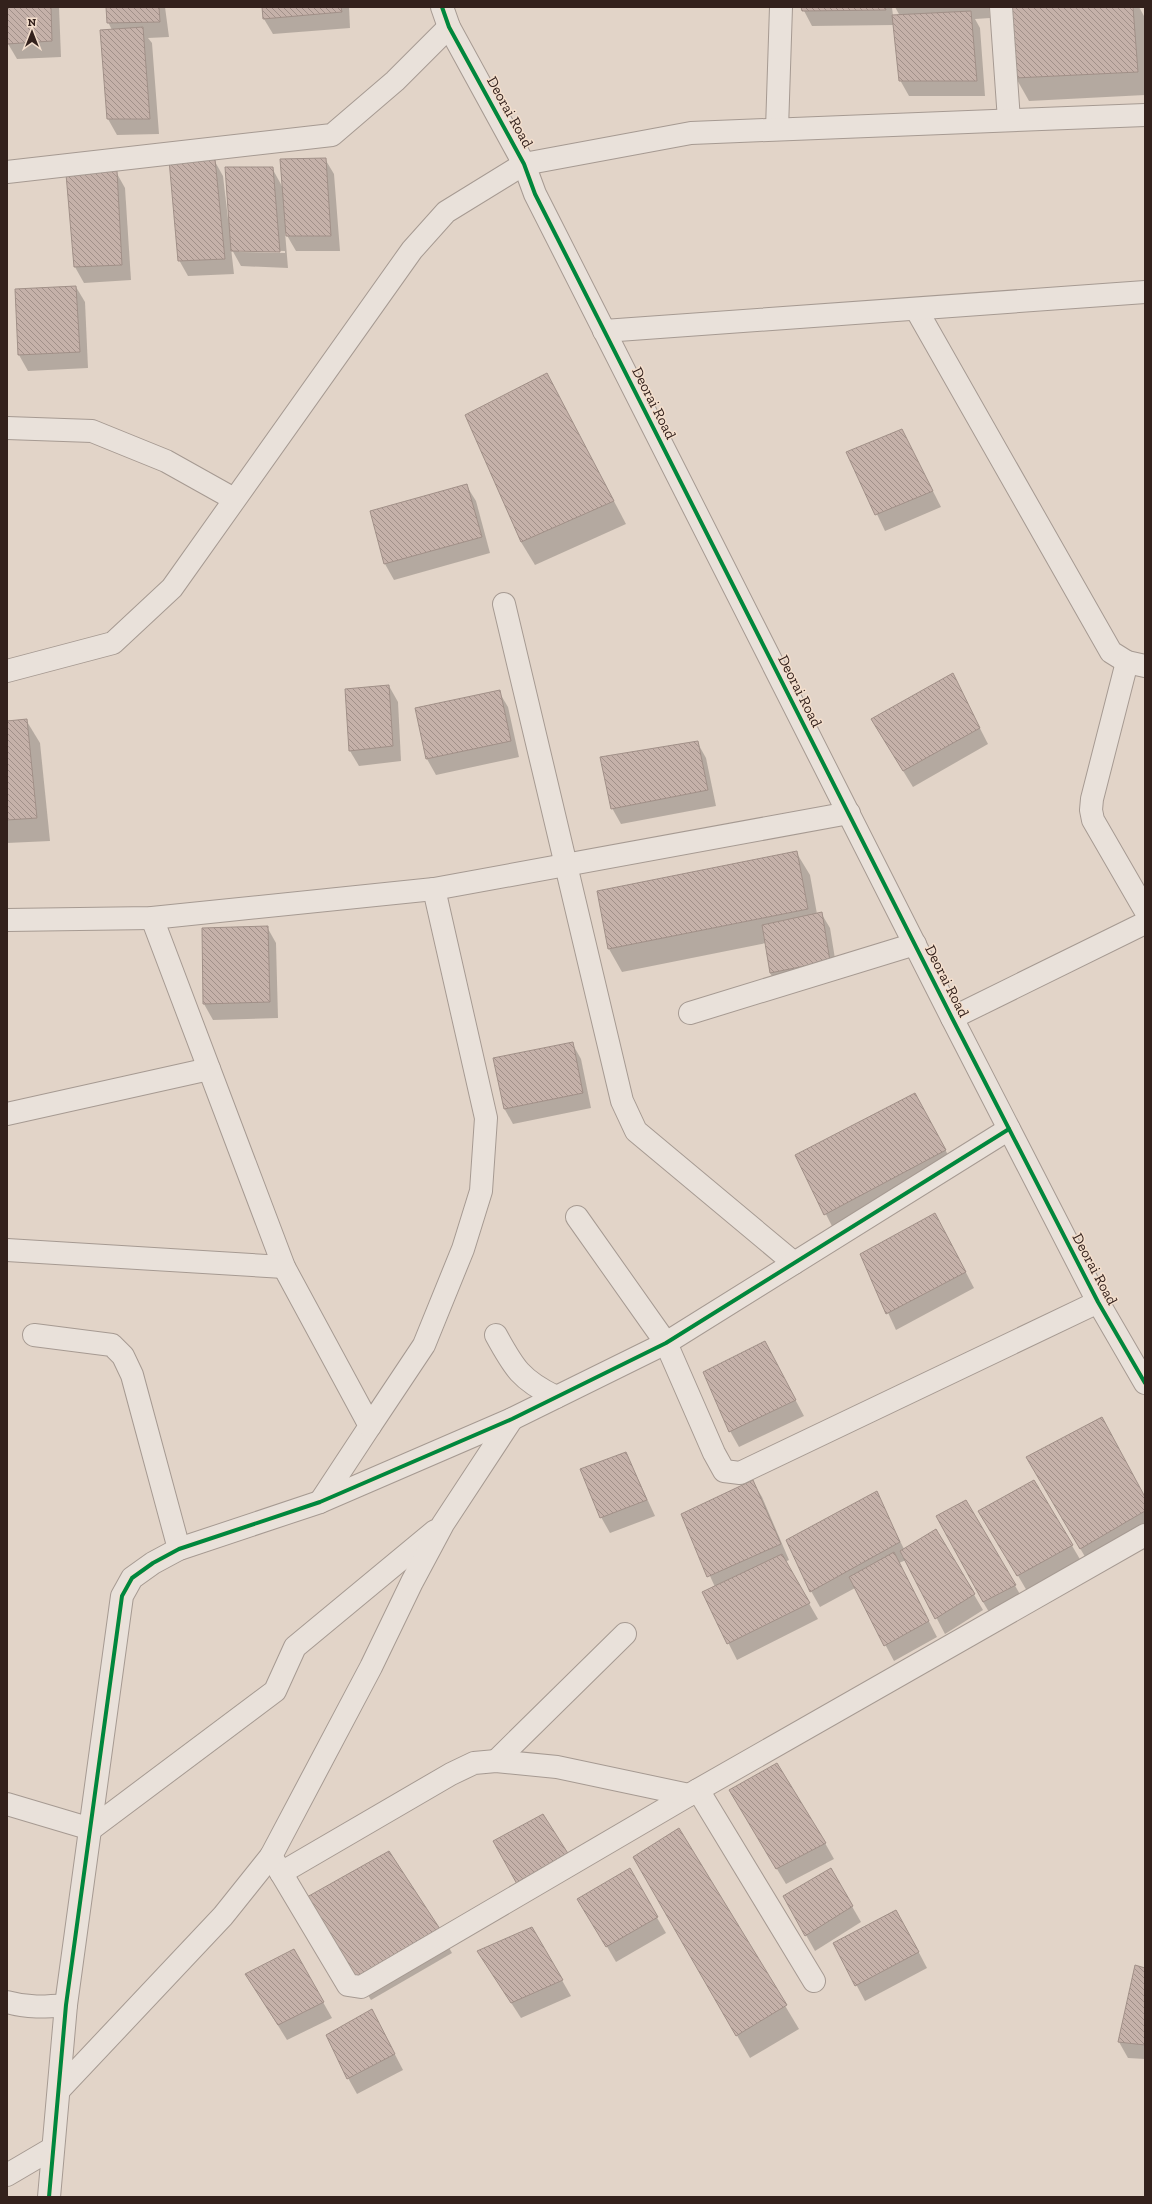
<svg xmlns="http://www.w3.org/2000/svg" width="1152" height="2204" font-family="'Zilla Slab',serif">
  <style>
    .shadow { fill: #0003; fill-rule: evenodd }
    .building { fill: url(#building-back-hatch); stroke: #a19088 }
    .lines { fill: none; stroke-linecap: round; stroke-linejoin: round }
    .minor-casing { stroke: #a69a92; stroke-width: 24 }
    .minor { stroke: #e9e1da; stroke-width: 22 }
    .cycleway-casing { stroke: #f4dfcd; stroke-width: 6 }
    .cycleway { stroke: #00873e; stroke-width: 4 }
    .labels { text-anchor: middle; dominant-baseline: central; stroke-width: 3; stroke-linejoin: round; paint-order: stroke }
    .street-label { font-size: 15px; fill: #33211c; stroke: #f4dfcd }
  </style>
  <defs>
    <pattern id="building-back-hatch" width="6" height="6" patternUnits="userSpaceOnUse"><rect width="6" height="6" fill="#c5b1a9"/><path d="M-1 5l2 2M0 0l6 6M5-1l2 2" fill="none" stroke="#a19089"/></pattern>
  </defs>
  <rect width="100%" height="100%" fill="#e2d4c8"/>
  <g class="shadow">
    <path d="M7 7H59L61 57 17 59 7 42Z"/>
    <path d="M107 7H165L169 37 148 38 152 43 159 134 117 135 108 119 112 30 108 22Z"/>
    <path d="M263 7H349L350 28 273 34 264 19Z"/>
    <path d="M802 7H892L893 16H900L895 7H989L990 18 975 19 980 28 985 96H909L900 80 894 25 812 26Z"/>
    <path d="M1010 7H1139L1144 16 1145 23V95L1029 101 1016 78Z"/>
    <path d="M325 159 334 174 340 251H296L285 232 288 268 241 266 231 248 234 274 188 276 179 260 214 160 223 176 228 219 272 168 283 188ZM239 250 285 251V253L239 252Z"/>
    <path d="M116 172 125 188 131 280 84 283 75 267Z"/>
    <path d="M76 287 85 302 88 368 28 371 19 355 16 290Z"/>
    <path d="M547 374 626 524 535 565 521 542 466 416Z"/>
    <path d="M910 446 941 507 885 531 848 453Z"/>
    <path d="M466 485 476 501 490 553 394 580 385 564 371 512Z"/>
    <path d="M952 674 988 744 913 787 881 735Z"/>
    <path d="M389 686 398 702 401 761 359 766 350 751Z"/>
    <path d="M499 692 508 707 519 757 436 775 427 759 416 709Z"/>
    <path d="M26 720 40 743 50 841 7 843V722Z"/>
    <path d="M697 742 706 758 716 806 621 824 612 808Z"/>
    <path d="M796 852 810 875 817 914 821 913 830 928 838 977 780 989 770 973 766 943 622 972 609 949Z"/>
    <path d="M267 927 276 943 278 1018 213 1020 204 1004 203 929Z"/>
    <path d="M572 1043 581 1059 591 1108 513 1124 504 1108Z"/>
    <path d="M928 1117 958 1174 838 1238 796 1155Z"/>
    <path d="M944 1230 974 1288 896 1330 861 1254Z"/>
    <path d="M773 1358 804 1416 739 1447 730 1431Z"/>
    <path d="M626 1453 655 1516 610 1533 601 1517Z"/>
    <path d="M1027 1458 1145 1497V1541L1094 1572Z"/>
    <path d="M1034 1481 1081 1561 1027 1591 980 1511Z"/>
    <path d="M753 1482 762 1497 789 1560 785 1562 818 1619 737 1660 703 1593 715 1587 682 1514Z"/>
    <path d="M876 1493 904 1549 936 1530 983 1610 945 1634 906 1560 899 1563 937 1637 894 1661 855 1588 820 1607 811 1591Z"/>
    <path d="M965 1501 1024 1601 992 1617 983 1602Z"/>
    <path d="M739 1806 825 1843 834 1859 786 1884Z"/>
    <path d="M679 1829 799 2029 750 2058 634 1857Z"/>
    <path d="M629 1870 666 1933 616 1962 579 1899Z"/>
    <path d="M831 1870 861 1922 815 1951 806 1935Z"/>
    <path d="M321 1920 439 1930 452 1953 371 2000Z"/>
    <path d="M905 1926 927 1968 865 2001 834 1943Z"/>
    <path d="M532 1928 571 1996 521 2018 488 1967Z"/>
    <path d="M294 1951 332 2018 287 2040 256 1990Z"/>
    <path d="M1145 1969V2059L1128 2058 1119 2042Z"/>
    <path d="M372 2010 403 2070 357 2094 348 2078Z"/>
  </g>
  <g class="building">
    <path d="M7 7H51L52 41 7 44Z"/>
    <path d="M106 7H159L160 22 107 23Z"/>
    <path d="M262 7H341L342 12 263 19Z"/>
    <path d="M801 7H885L886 10 802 11Z"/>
    <path d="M1009 7H1133L1138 72 1015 78Z"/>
    <path d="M971 11 977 81H899L892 15Z"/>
    <path d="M143 27 150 119H107L100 30Z"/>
    <path d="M326 158 331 236H286L280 159Z"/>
    <path d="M215 159 225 259 178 261 169 160Z"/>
    <path d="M225 167H273L280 252 231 251Z"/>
    <path d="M117 171 122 265 74 267 66 174Z"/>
    <path d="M76 286 80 352 18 355 15 289Z"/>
    <path d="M547 373 614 501 521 542 465 415Z"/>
    <path d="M902 429 933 491 875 515 846 452Z"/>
    <path d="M467 484 482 537 384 564 370 511Z"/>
    <path d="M953 673 980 728 903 771 871 719Z"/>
    <path d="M389 685 393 746 349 751 345 689Z"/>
    <path d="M500 690 511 741 426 759 415 708Z"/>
    <path d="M27 719 37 818 7 820V721Z"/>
    <path d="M698 741 708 790 611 809 600 757Z"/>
    <path d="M797 851 808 909 608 949 597 891Z"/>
    <path d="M822 912 830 961 770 973 762 925Z"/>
    <path d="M268 926 270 1002 203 1004 202 928Z"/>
    <path d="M573 1042 583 1093 504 1109 493 1058Z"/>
    <path d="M915 1093 946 1150 824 1215 795 1155Z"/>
    <path d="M935 1213 966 1272 886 1314 860 1254Z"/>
    <path d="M765 1341 796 1400 729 1432 703 1372Z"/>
    <path d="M1102 1417 1145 1497V1511L1080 1549 1026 1457Z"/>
    <path d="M626 1452 647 1500 600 1518 580 1469Z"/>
    <path d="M753 1480 781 1544 707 1577 681 1514Z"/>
    <path d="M1034 1480 1073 1545 1017 1576 978 1511Z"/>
    <path d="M877 1491 900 1542 810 1592 786 1540Z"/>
    <path d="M966 1500 1016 1585 983 1602 936 1516Z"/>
    <path d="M936 1529 975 1594 935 1619 900 1551Z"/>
    <path d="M894 1552 929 1621 884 1646 849 1577Z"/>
    <path d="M782 1554 810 1603 727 1644 702 1592Z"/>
    <path d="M777 1763 826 1843 776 1869 729 1790Z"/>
    <path d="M543 1814 569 1855 517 1884 493 1841Z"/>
    <path d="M679 1828 787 2005 736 2036 633 1857Z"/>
    <path d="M389 1851 440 1929 357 1978 307 1897Z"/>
    <path d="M630 1868 658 1917 606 1947 577 1899Z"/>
    <path d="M831 1868 853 1906 805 1936 783 1896Z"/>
    <path d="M896 1910 919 1952 855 1986 833 1943Z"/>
    <path d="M532 1927 563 1980 511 2003 477 1951Z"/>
    <path d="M294 1949 324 2002 278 2025 245 1974Z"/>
    <path d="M1135 1965 1145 1968V2045L1118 2042Z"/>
    <path d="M372 2009 395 2054 347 2079 326 2035Z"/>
  </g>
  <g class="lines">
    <g class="minor-casing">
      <g id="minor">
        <path d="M442 7 449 27 524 164 535 194 952 1018 1098 1302 1145 1383"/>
        <path d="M1001 7 1009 120"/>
        <path d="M777 129 781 7"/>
        <path d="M7 172 332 135 395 81 449 27"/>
        <path d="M916 309 1111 652 1127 662 1145 666"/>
        <path d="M604 331 1145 292"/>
        <path d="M7 428 92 431 166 461 234 499"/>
        <path d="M504 604 622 1101 636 1131 794 1263"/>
        <path d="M1127 662 1092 799 1091 810 1093 820 1145 910"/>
        <path d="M7 671 113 643 172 588 412 250 446 212 524 164 691 133 1145 115"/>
        <path d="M152 918 284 1267 370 1426 320 1502"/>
        <path d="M7 920 152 918 434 889 849 813"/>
        <path d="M690 1013 915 944"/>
        <path d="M952 1018 1145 923"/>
        <path d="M7 1114 209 1069"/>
        <path d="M577 1217 666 1343 714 1453 724 1471 740 1473 1098 1302"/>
        <path d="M7 1250 284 1267"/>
        <path d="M34 1335 112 1345 123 1356 132 1375 179 1549"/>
        <path d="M496 1335C514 1368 521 1380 556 1397"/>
        <path d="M370 1426 424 1345 463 1249 481 1191 486 1118 434 889"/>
        <path d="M496 1761 625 1634"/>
        <path d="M698 1790 814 1981"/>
        <path d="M7 1804 91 1829 275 1691 295 1647 435 1531"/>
        <path d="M271 1856 348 1985 361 1987 689 1795 1145 1535"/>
        <path d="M281 1873 451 1774 474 1763 496 1761 557 1767 689 1795"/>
        <path d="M7 2002C28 2008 45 2007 66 2005"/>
        <path d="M59 2090 223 1916 271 1856 371 1667 412 1582 443 1524 512 1419"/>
        <path d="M7 2175 53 2148"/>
        <path d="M49 2197 66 2005 122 1596 132 1578 153 1563 179 1549 320 1502 512 1419 666 1343 1009 1129"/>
      </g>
    </g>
    <use href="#minor" class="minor"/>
    <g class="cycleway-casing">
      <g id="cycleway">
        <path d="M442 7 449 27 524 164 535 194 952 1018 1098 1302 1145 1383"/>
        <path d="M49 2197 66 2005 122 1596 132 1578 153 1563 179 1549 320 1502 512 1419 666 1343 1009 1129"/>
      </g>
    </g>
    <use href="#cycleway" class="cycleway"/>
  </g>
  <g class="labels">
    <g class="street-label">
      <text transform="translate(510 112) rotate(61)">Deorai Road</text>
      <text transform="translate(654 403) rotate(63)">Deorai Road</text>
      <text transform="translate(800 691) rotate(63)">Deorai Road</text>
      <text transform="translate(947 981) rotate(63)">Deorai Road</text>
      <text transform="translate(1095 1269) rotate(62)">Deorai Road</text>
    </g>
  </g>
  <rect width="1152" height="2204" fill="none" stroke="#33211c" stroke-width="16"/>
  <g transform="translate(32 32)" stroke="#f4dfcd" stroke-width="3" paint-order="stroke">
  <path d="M0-3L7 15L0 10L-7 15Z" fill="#33211c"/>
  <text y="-6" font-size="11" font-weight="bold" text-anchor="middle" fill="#33211c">N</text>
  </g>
</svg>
